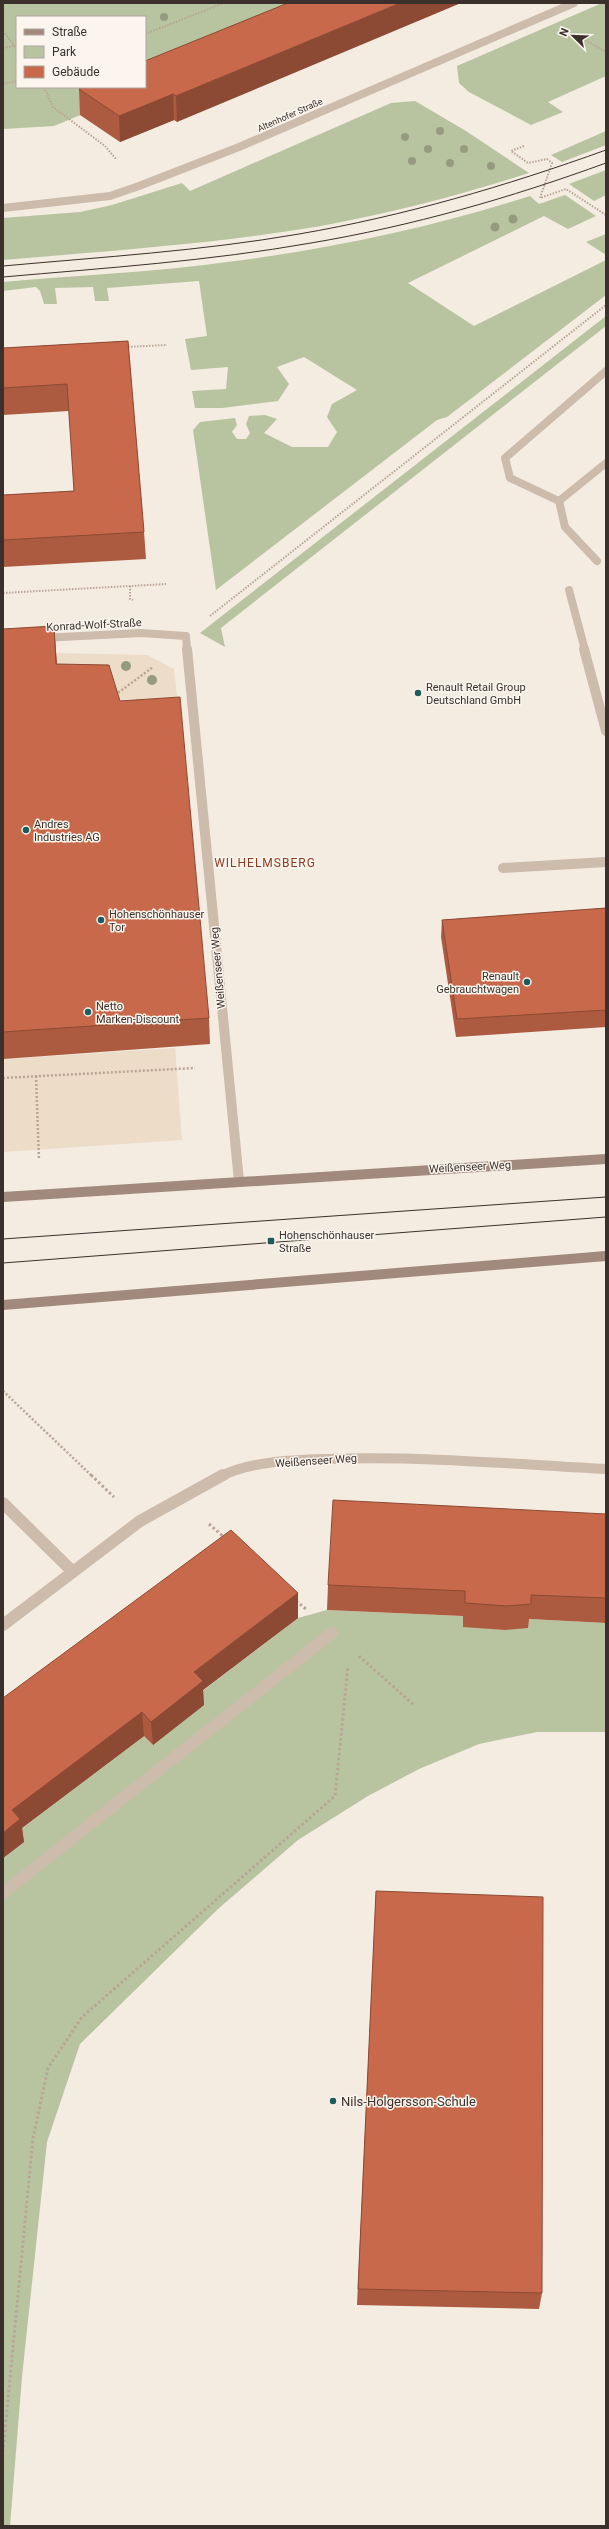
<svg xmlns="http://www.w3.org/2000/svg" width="609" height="2529" font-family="Roboto,sans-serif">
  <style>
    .green { fill: #b8c4a0; fill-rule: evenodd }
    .plaza { fill: #ecdcc8 }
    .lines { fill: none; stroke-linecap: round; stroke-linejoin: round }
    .path-far2 { stroke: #b9a596; stroke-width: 2; stroke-dasharray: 1.5 1.5; stroke-linecap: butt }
    .path-far1 { stroke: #b9a596; stroke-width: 2.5; stroke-dasharray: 2 2; stroke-linecap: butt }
    .path { stroke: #b9a596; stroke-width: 3; stroke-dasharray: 2.5 2.5; stroke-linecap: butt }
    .lane-far2 { stroke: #cdbbac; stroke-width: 8 }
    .lane-far1 { stroke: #cdbbac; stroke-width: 10 }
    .lane { stroke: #cdbbac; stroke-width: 12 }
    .street { stroke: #cdbbac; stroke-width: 8 }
    .secondary { stroke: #a18a7d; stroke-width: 10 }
    .tram { stroke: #3b302b; stroke-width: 1 }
    .tree { fill: #969b7f }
    .wall { fill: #ac5a40 }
    .shaded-wall { fill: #8c4a34 }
    .building { fill: #c8694b; stroke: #8c4a34 }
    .poi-dot { fill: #1f5a5e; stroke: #fbf5ee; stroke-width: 1.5 }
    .labels { text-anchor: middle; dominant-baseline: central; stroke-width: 3; stroke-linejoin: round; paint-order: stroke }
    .far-street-label { font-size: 9px; fill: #3b302b; stroke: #fbf5ee }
    .street-label { font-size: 11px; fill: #3b302b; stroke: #fbf5ee }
    .poi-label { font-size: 11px; fill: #3b302b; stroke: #fbf5ee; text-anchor: start }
    .neighbourhood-label { font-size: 12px; letter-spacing: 1px; fill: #8c3b22; stroke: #fbf5ee }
    .near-poi-label { font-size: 13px; fill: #3b302b; stroke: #fbf5ee; text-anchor: start }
  </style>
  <rect width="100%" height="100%" fill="#f4ebe1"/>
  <g class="green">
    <path d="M3 3H351L54 126 3 129ZM17 17H145V87H17Z"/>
    <path d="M602 3H606V76L548 102 563 112 531 125 469 92 459 83 457 66Z"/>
    <path d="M415 101 466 131 529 173C461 195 392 213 321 226 216 244 109 251 3 260V218L80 212 112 205 182 183 190 191 391 103Z"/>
    <path d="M606 131V145L562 162 551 155Z"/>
    <path d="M606 170V195L594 201 569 184Z"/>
    <path d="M565 195 596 216 568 229 544 216 408 283 474 326 606 260V295L447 417 437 420 216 590 193 430 200 422 235 418 237 425 232 432 237 439H246L250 433 246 424 249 416 265 415 277 419 264 433 292 447H328L337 432 327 417 332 404 357 390 304 357 277 367 289 384 278 401 222 408H195L192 391 226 389 228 367 191 370 185 339 207 336 199 281 107 288 109 301H95L93 287 55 288 57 304H44L40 291 36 287 3 291V282C80 275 158 272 235 261 335 248 433 227 530 196L539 204Z"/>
    <path d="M606 234V255L586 242Z"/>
    <path d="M606 316V326L221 628 225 647 200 633Z"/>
    <path d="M327 1610 463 1616V1626L505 1630 528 1619 606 1623V1732H537L479 1744 419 1769 368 1796 298 1840 218 1909 80 2044 47 2142 22 2377 10 2526H3V1858L24 1842 16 1833 144 1736 153 1745 204 1705 196 1696 298 1618Z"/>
  </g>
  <g class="plaza">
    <path d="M56 653 147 655 174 669 180 724 58 691Z"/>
    <path d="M175 1048 182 1140 3 1152V1059Z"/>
  </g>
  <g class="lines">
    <g class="path-far2">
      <path d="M3 31 17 49"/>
      <path d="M145 34 224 3"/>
      <path d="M580 37 606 52"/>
      <path d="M3 48 14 46"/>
      <path d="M3 84 17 81"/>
      <path d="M44 87 53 107 105 146 116 159"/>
      <path d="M524 146 511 151 528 163 547 159 552 163 540 198 566 189 606 215"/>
      <path d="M125 347 167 345"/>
      <path d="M130 586V599L133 600"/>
      <path d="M3 593 166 584"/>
      <path d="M210 616 606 305"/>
    </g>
    <g class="path-far1">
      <path d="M115 695 153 667"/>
      <path d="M36 1076 39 1160"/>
      <path d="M3 1078 195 1068"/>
      <path d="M3 1391 92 1476"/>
    </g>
    <g class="path">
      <path d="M91 1475 114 1497"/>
      <path d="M209 1524 225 1538"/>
      <path d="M296 1601 306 1609"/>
      <path d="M359 1656 414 1705"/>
      <path d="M3 2452 33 2138 48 2068 82 2017 335 1796 348 1666"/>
    </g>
    <g class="lane-far2">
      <path d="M559 501 510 478 505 458 606 371"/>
      <path d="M559 501 565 527 597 561"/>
      <path d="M559 501 606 463"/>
      <path d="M569 590 585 650"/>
      <path d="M42 638 141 633 186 636 187 650"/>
    </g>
    <g class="lane-far1">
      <path d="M187 649 239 1181"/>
      <path d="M584 649 606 731"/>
      <path d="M503 868 606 862"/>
      <path d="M222 1476C250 1461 296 1460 328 1459 421 1456 513 1464 606 1469"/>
    </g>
    <g class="lane">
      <path d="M3 1503 72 1571"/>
      <path d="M3 1625 140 1521 223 1475"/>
      <path d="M3 1893 332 1633"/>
    </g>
    <path class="street" d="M3 208 110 196 139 186 239 147 574 3"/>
    <g class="secondary">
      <path d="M3 1197 606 1159"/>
      <path d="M3 1305 606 1256"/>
    </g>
    <g class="tram">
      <path d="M3 266C102 257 201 251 299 234 404 216 506 186 606 150"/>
      <path d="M3 277C106 268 209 261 311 243 412 226 510 198 606 163"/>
      <path d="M3 1239 606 1197"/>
      <path d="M3 1263 606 1217"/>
    </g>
  </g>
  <g class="tree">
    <circle cx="164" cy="17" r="4"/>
    <circle cx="440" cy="131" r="4"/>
    <circle cx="405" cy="137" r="4"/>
    <circle cx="428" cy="149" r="4"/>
    <circle cx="464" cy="149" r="4"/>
    <circle cx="412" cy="161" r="4"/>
    <circle cx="450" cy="163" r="4"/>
    <circle cx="491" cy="166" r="4"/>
    <circle cx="513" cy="219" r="4.5"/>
    <circle cx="495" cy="227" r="4.5"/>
    <circle cx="126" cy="666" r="5"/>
    <circle cx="152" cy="680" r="5"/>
  </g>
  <g class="wall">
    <path d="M288 3 177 122 174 120 120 142 80 115 79 89Z"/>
    <path d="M128 341 144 532 146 559 3 567V495L74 491 69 411 3 415V348Z"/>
    <path d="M54 626 57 664 209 1018 210 1044 3 1059V629Z"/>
    <path d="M606 908V1027L456 1037 441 937 442 920Z"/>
    <path d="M606 1514V1623L529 1619 528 1628 505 1630 463 1627V1616L327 1610 328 1585Z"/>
    <path d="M298 1593V1618L203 1690 204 1705 153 1745 144 1736 22 1828 24 1842 3 1858V1698Z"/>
    <path d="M376 1891 542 2293 539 2309 357 2305Z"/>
  </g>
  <g class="shaded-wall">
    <path d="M400 3H461L177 122 176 96Z"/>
    <path d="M173 94 174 120 120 142 119 116Z"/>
    <path d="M54 626 56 653 58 691 56 664Z"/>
    <path d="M298 1593V1618L203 1690 204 1705 153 1745 151 1722 194 1672Z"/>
    <path d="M142 1712 144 1736 22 1828 24 1842 3 1858V1833L12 1810Z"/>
  </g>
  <g class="building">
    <path d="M288 3H400L176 96 173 94 119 116 79 89 82 87H145V61Z"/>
    <path d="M128 341 144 532 3 540V495L74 491 67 384 3 388V348Z"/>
    <path d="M54 626 56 664 109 665 120 701 180 697 209 1018 3 1032V629Z"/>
    <path d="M606 908V1010L457 1019 442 920Z"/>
    <path d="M333 1500 606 1514V1598L531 1595V1604L507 1606 465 1603V1591L328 1585Z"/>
    <path d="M231 1530 298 1593 194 1672 203 1681 151 1722 142 1712 12 1810 20 1819 3 1833V1698Z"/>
    <path d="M376 1891 543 1897 542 2293 358 2289Z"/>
  </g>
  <g class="poi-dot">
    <circle cx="418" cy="693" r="4"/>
    <circle cx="26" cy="830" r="4"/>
    <circle cx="101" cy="920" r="4"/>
    <circle cx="527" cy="982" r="4"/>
    <circle cx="88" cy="1012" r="4"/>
    <rect x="267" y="1237" width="8" height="8" rx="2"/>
    <circle cx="333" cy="2101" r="4"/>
  </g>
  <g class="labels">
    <g class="far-street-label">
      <text transform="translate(290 115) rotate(-24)">Altenhofer Straße</text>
    </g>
    <g class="street-label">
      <text transform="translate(94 625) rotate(-3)">Konrad-Wolf-Straße</text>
      <text transform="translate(218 968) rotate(-95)">Weißenseer Weg</text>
      <text transform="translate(470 1167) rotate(-3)">Weißenseer Weg</text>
      <text transform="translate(316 1461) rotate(-4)">Weißenseer Weg</text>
    </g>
    <g class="poi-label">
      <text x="426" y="687">Renault Retail Group<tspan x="426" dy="13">Deutschland GmbH</tspan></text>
      <text x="34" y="824">Andres<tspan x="34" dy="13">Industries AG</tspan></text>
      <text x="109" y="914">Hohenschönhauser<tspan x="109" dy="13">Tor</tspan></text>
      <text x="519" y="976" text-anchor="end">Renault<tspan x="519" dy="13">Gebrauchtwagen</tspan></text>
      <text x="96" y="1006">Netto<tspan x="96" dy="13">Marken-Discount</tspan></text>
      <text x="279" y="1235">Hohenschönhauser<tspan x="279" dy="13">Straße</tspan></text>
    </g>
    <g class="neighbourhood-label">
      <text x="265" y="863">WILHELMSBERG</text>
    </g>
    <g class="near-poi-label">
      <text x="341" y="2101">Nils-Holgersson-Schule</text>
    </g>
  </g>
  <rect width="609" height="2529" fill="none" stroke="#3b302b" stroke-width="8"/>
  <rect x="16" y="16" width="130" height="72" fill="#fbf5ee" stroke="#aea6a0"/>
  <rect x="24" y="29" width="20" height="6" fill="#a18a7d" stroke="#aea6a0"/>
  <text x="52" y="36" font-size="12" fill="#3b302b">Straße</text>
  <rect x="24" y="46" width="20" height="12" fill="#b8c4a0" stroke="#aea6a0"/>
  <text x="52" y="56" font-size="12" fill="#3b302b">Park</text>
  <rect x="24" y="66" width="20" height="12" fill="#c8694b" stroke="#aea6a0"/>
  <text x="52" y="76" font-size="12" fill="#3b302b">Gebäude</text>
  <g transform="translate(573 36) rotate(293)" stroke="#fbf5ee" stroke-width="3" paint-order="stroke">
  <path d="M0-3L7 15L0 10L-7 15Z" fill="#3b302b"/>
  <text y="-6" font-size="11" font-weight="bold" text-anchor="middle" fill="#3b302b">N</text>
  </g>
</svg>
